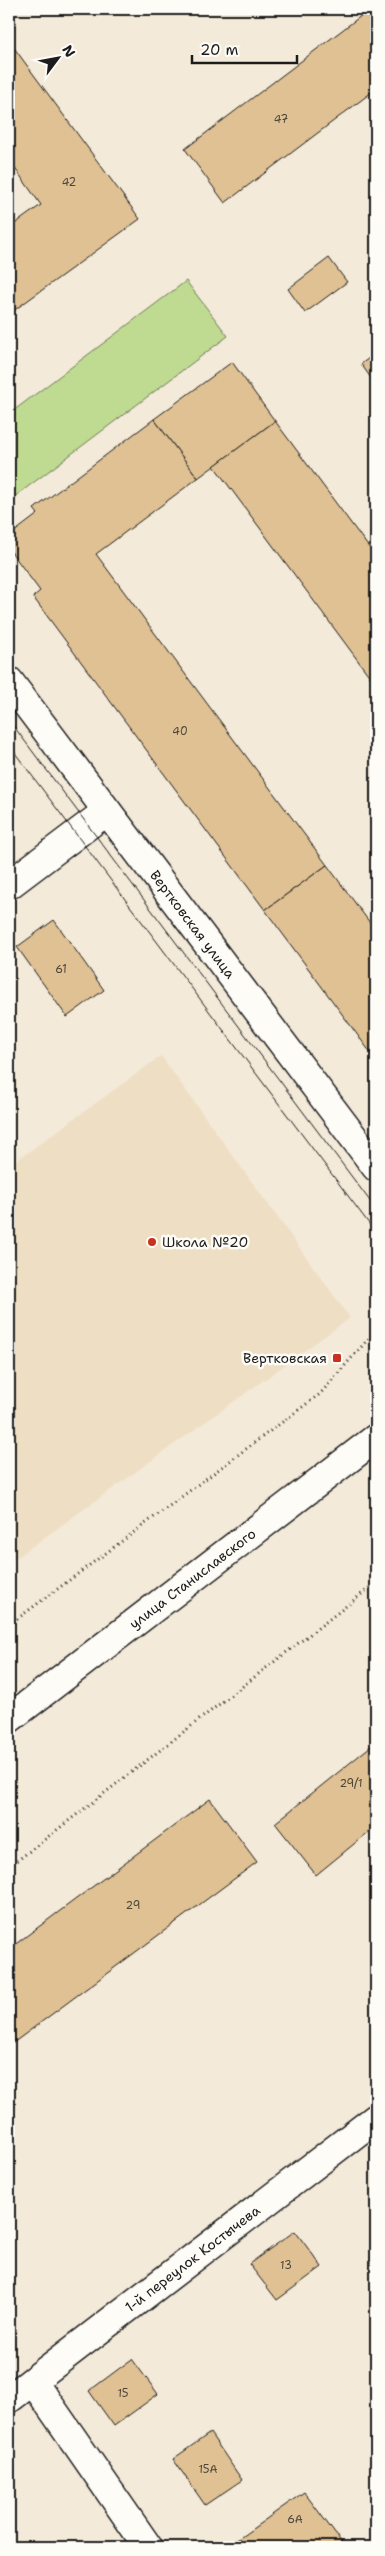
<svg xmlns="http://www.w3.org/2000/svg" width="385" height="2556" font-family="'Shantell Sans',sans-serif">
  <style>
    .built { fill: #eedec4 }
    .green { fill: #bfda91; stroke: #6e7b56 }
    .building { fill: #dfc193; stroke: #1c1c1c }
    .lines { fill: none; stroke-linecap: round; stroke-linejoin: round }
    .street-casing { stroke: #1c1c1c; stroke-width: 31 }
    .primary-casing { stroke: #1c1c1c; stroke-width: 31 }
    .path { stroke: #1c1c1c; stroke-width: 3; stroke-dasharray: 1 4; stroke-linecap: butt }
    .street { stroke: #fdfcf7; stroke-width: 28 }
    .primary { stroke: #fdfcf7; stroke-width: 28 }
    .tram { stroke: #1c1c1c; stroke-width: 1 }
    .poi-dot { fill: #c8321e; stroke: #fdfcf7; stroke-width: 2 }
    .labels { text-anchor: middle; dominant-baseline: central; stroke-width: 5; stroke-linejoin: round; paint-order: stroke }
    .number-label { font-size: 11px; fill: #4d453a }
    .street-label { font-size: 14px; fill: #1c1c1c; stroke: #fdfcf7 }
    .poi-label { font-size: 14px; fill: #1c1c1c; stroke: #fdfcf7; text-anchor: start }
  </style>
  <rect width="100%" height="100%" fill="#f4ead9"/>
  <filter id="ink" filterUnits="userSpaceOnUse"><feTurbulence type="fractalNoise" baseFrequency=".02" numOctaves="2"/><feDisplacementMap in="SourceGraphic" scale="10" xChannelSelector="R" yChannelSelector="G"/><feConvolveMatrix kernelMatrix="1 2 1 2 8 2 1 2 1" color-interpolation-filters="sRGB"/></filter>
  <g filter="url(#ink)">
    <path class="built" d="M161 1056 350 1318 9 1563V1166Z"/>
    <path class="green" d="M186 281 228 336 9 501V414Z"/>
    <g class="building">
      <path d="M370 9H376V89L225 203 185 149Z"/>
      <path d="M9 41 140 219 9 314V228L41 205 9 160Z"/>
      <path d="M329 258 347 282 305 313 288 289Z"/>
      <path d="M376 353V385L361 364Z"/>
      <path d="M232 362 275 421 198 478 154 419Z"/>
      <path d="M154 419 198 478 96 554 327 865 265 910 33 597 40 591 9 549V536L38 514 34 509Z"/>
      <path d="M275 421 376 557V685L214 466Z"/>
      <path d="M327 865 376 931V1060L265 910Z"/>
      <path d="M54 920 104 990 67 1017 17 947Z"/>
      <path d="M376 1742V1826L316 1875 275 1823Z"/>
      <path d="M210 1799 257 1862 9 2046V1949Z"/>
      <path d="M295 2231 322 2267 277 2300 249 2264Z"/>
      <path d="M132 2359 158 2394 114 2426 89 2391Z"/>
      <path d="M210 2433 242 2480 205 2505 173 2459Z"/>
      <path d="M304 2492 345 2547H227Z"/>
    </g>
    <g class="lines">
      <g class="street-casing">
        <g id="street">
          <path id="s1" d="M9 681 376 1167"/>
          <path d="M9 885 107 811"/>
          <path d="M33 2381 148 2547"/>
          <path id="s2" d="M9 2399 376 2118"/>
        </g>
      </g>
      <g class="primary-casing">
        <g id="primary">
          <path id="s3" d="M9 1719 376 1438"/>
        </g>
      </g>
      <g class="path">
        <path d="M9 1625 320 1394 376 1330"/>
        <path d="M9 1867 376 1583"/>
      </g>
      <use href="#street" class="street"/>
      <use href="#primary" class="primary"/>
      <g class="tram">
        <path d="M9 720 376 1209"/>
        <path d="M9 745 376 1233"/>
      </g>
    </g>
  </g>
  <g class="poi-dot">
    <circle cx="152" cy="1242" r="5"/>
    <rect x="332" y="1353" width="10" height="10" rx="2.5"/>
  </g>
  <g class="labels">
    <g class="number-label">
      <text x="281" y="119">47</text>
      <text x="69" y="182">42</text>
      <text x="180" y="731">40</text>
      <text x="61" y="969">61</text>
      <text x="351" y="1783">29/1</text>
      <text x="133" y="1905">29</text>
      <text x="286" y="2265">13</text>
      <text x="123" y="2393">15</text>
      <text x="208" y="2469">15А</text>
      <text x="295" y="2519">6А</text>
    </g>
    <g class="street-label">
      <text stroke="none"><textPath href="#s1" startOffset="305">Вертковская улица</textPath></text>
      <text stroke="none"><textPath href="#s3" startOffset="231">улица Станиславского</textPath></text>
      <text stroke="none"><textPath href="#s2" startOffset="231">1-й переулок Костычева</textPath></text>
    </g>
    <g class="poi-label">
      <text x="162" y="1242">Школа №20</text>
      <text x="327" y="1358" text-anchor="end">Вертковская</text>
    </g>
  </g>
  <rect width="385" height="2556" fill="none" stroke="#fdfcf7" stroke-width="30"/>
  <rect x="15" y="15" width="355" height="2526" fill="none" stroke="#1c1c1c" stroke-width="2" filter="url(#ink)"/>
  <g transform="translate(58 58) rotate(58)" stroke="#fdfcf7" stroke-width="4" paint-order="stroke">
  <path d="M0-4L9 19L0 12L-9 19Z" fill="#1c1c1c"/>
  <text y="-8" font-size="14" font-weight="bold" text-anchor="middle" fill="#1c1c1c">N</text>
  </g>
  <path d="M192 55v8h105v-8" fill="none" stroke="#1c1c1c" stroke-width="2.5"/>
  <text x="200" y="55" font-size="15" fill="#1c1c1c" stroke="#fdfcf7" stroke-width="4" paint-order="stroke">20 m</text>
</svg>
